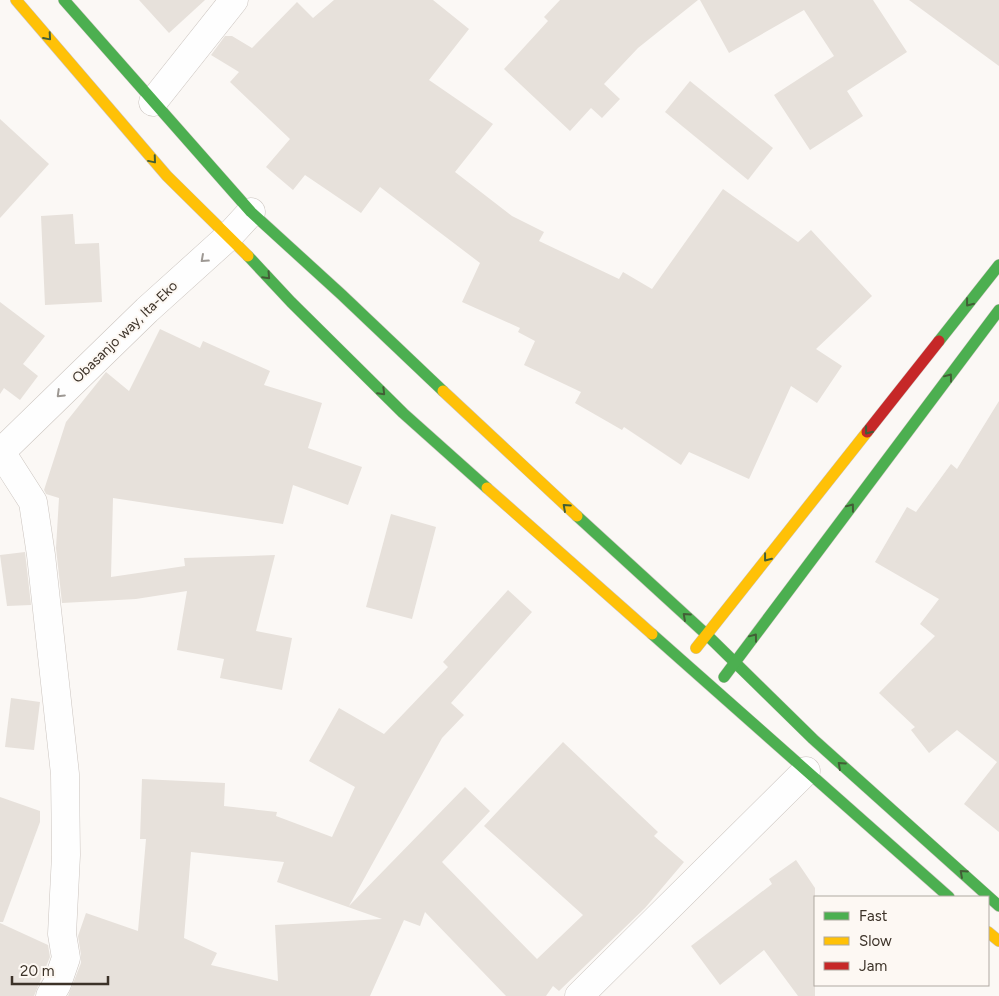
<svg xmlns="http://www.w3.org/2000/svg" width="999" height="996" font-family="Figtree,sans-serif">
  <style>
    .building { fill: #e7e1db; fill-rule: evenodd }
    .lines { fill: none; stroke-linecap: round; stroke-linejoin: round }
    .street-casing { stroke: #cbc4bf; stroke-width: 29 }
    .fast-casing { stroke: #cbc4bf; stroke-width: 12 }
    .slow-casing { stroke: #cbc4bf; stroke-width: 12 }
    .jam-casing { stroke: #cbc4bf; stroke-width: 12 }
    .street { stroke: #fefefe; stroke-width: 28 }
    .fast { stroke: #4caf50; stroke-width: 11 }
    .slow { stroke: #ffc107; stroke-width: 11 }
    .jam { stroke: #c62828; stroke-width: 11 }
    .oneway { stroke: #425e36 }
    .oneway2 { stroke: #9d9893 }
    .labels { text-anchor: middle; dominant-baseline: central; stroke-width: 4; stroke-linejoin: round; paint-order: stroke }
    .street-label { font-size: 14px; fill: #3c3228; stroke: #fdf8f3 }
  </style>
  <rect width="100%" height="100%" fill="#fbf8f5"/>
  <g class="building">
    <path d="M139 0H205L169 33Z"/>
    <path d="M334 0H433L469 29 429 80 493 124 455 172 512 216 544 232 539 241 619 279 623 272 652 289 723 189 798 242 811 230 872 296 816 349 842 366 817 403 791 386 749 479 689 452 681 465 624 427 622 430 575 403 581 392 524 365 535 341 518 332 520 328 462 302 480 263 380 187 361 213 305 175 293 190 266 167 290 139 230 82 239 72 211 55 225 36H232L252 48 297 2 313 18Z"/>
    <path d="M560 0H698L638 48 604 84 620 99 602 118 591 108 570 131 504 69 548 21 544 17Z"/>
    <path d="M700 0H873L907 52 847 91 863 116 810 150 774 95 834 56 804 10 729 53Z"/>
    <path d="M909 0H999V66Z"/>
    <path d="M690 81 773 148 748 180 665 112Z"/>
    <path d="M0 119 49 164 0 218Z"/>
    <path d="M73 214 75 244 99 243 102 302 45 305 41 216Z"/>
    <path d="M0 302 45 336 23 364 38 376 20 400 4 388 0 394Z"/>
    <path d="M160 329 200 348 203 341 270 371 264 385 322 403 308 448 362 467 348 505 293 485 283 524 113 498 111 577 185 566 184 558 275 555 256 631 292 638 282 690 220 678 224 659 177 650 187 591 136 599 62 603 56 548 59 498 46 494 44 490 66 422 106 372 129 391Z"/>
    <path d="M999 401V832L964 804 997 762 957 730 929 753 911 730 915 727 879 693 935 636 920 624 939 599 875 562 907 507 916 512 951 464 957 469Z"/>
    <path d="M391 514 436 527 412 619 366 607Z"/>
    <path d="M25 552 31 605 7 606 0 555Z"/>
    <path d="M508 590 532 612 451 703 464 715 442 738 349 906 465 787 490 811 442 862 537 959 583 915 484 826 563 742 658 832 654 836 684 862 645 908 559 991 553 986 546 996H506L425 912 420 926 404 920 370 996H68L81 963V955L78 936 86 913 138 931 146 839H140L142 779 225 783 224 806 277 812 276 816 332 837 355 787 309 761 339 708 384 734 448 667 443 662ZM191 852 284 862 277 882 382 919 275 925 278 981 211 965 217 953 184 938Z"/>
    <path d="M11 698 40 702 34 750 5 747Z"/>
    <path d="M0 797 40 811V822L3 922H0Z"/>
    <path d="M796 860 815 888V996H798L764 950 720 985 691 946 772 884 769 879Z"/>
    <path d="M0 923 48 945 50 957 34 996H0Z"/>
  </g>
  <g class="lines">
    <g class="street-casing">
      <g id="street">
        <path d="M153 102 234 0"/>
        <path d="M1 452 33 502 41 555 65 774 66 855 62 934 66 958 57 984 50 996"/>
        <path d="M0 453 147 310 229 236 251 212"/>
        <path d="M579 996 806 771"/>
      </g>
    </g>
    <g class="fast-casing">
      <g id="fast">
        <path d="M64 0 251 212 342 295 443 391"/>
        <path d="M248 256 291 302 403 413 487 488"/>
        <path d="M939 341 999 265"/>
        <path d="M577 516 707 635 813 739 999 906"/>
        <path d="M652 634 949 897"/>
        <path d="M724 677 999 310"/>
      </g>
    </g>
    <g class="slow-casing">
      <g id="slow">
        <path d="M16 0 167 176 248 256"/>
        <path d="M443 391 577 516"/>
        <path d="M487 488 652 634"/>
        <path d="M696 648 867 432"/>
        <path d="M988 932 999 941"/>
      </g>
    </g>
    <g class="jam-casing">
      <path id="jam" d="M867 432 939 341"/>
    </g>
    <use href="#street" class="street"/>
    <use href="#fast" class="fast"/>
    <use href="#slow" class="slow"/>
    <use href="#jam" class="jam"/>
  </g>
  <defs><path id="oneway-chevron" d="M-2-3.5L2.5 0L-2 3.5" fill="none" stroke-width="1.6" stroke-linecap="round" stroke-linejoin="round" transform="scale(1.25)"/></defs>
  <g class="oneway">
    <use href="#oneway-chevron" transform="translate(48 37) rotate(49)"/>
    <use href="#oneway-chevron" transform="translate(153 160) rotate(50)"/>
    <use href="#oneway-chevron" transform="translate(267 276) rotate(47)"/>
    <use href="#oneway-chevron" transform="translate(969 303) rotate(128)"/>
    <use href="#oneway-chevron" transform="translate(949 377) rotate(-53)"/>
    <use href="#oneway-chevron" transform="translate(382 392) rotate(45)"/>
    <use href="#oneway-chevron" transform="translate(868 431) rotate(128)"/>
    <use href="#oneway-chevron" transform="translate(566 507) rotate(-138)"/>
    <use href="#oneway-chevron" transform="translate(851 507) rotate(-53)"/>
    <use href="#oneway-chevron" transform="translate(767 558) rotate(128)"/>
    <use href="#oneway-chevron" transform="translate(686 616) rotate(-138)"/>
    <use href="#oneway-chevron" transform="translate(754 637) rotate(-53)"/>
    <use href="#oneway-chevron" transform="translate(841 765) rotate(-138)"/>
    <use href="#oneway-chevron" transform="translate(963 873) rotate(-138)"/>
  </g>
  <g class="oneway2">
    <use href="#oneway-chevron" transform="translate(204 259) rotate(138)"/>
    <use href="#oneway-chevron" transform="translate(60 394) rotate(136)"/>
  </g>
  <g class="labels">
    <g class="street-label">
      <text transform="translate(125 332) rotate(-44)">Obasanjo way, Ita-Eko</text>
    </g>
  </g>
  <rect x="814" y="896" width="175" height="90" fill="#fdf8f3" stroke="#b0a9a2"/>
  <rect x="824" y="912" width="25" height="8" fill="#4caf50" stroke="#b0a9a2"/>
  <text x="859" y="921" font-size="15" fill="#3c3228">Fast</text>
  <rect x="824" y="937" width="25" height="8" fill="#ffc107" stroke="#b0a9a2"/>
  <text x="859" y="946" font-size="15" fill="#3c3228">Slow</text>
  <rect x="824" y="962" width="25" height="8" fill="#c62828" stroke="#b0a9a2"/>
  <text x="859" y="971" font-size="15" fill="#3c3228">Jam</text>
  <path d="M12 976v8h96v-8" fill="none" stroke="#3c3228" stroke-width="2.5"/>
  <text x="20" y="976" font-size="15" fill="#3c3228" stroke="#fdf8f3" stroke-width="4" paint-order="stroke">20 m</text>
</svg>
